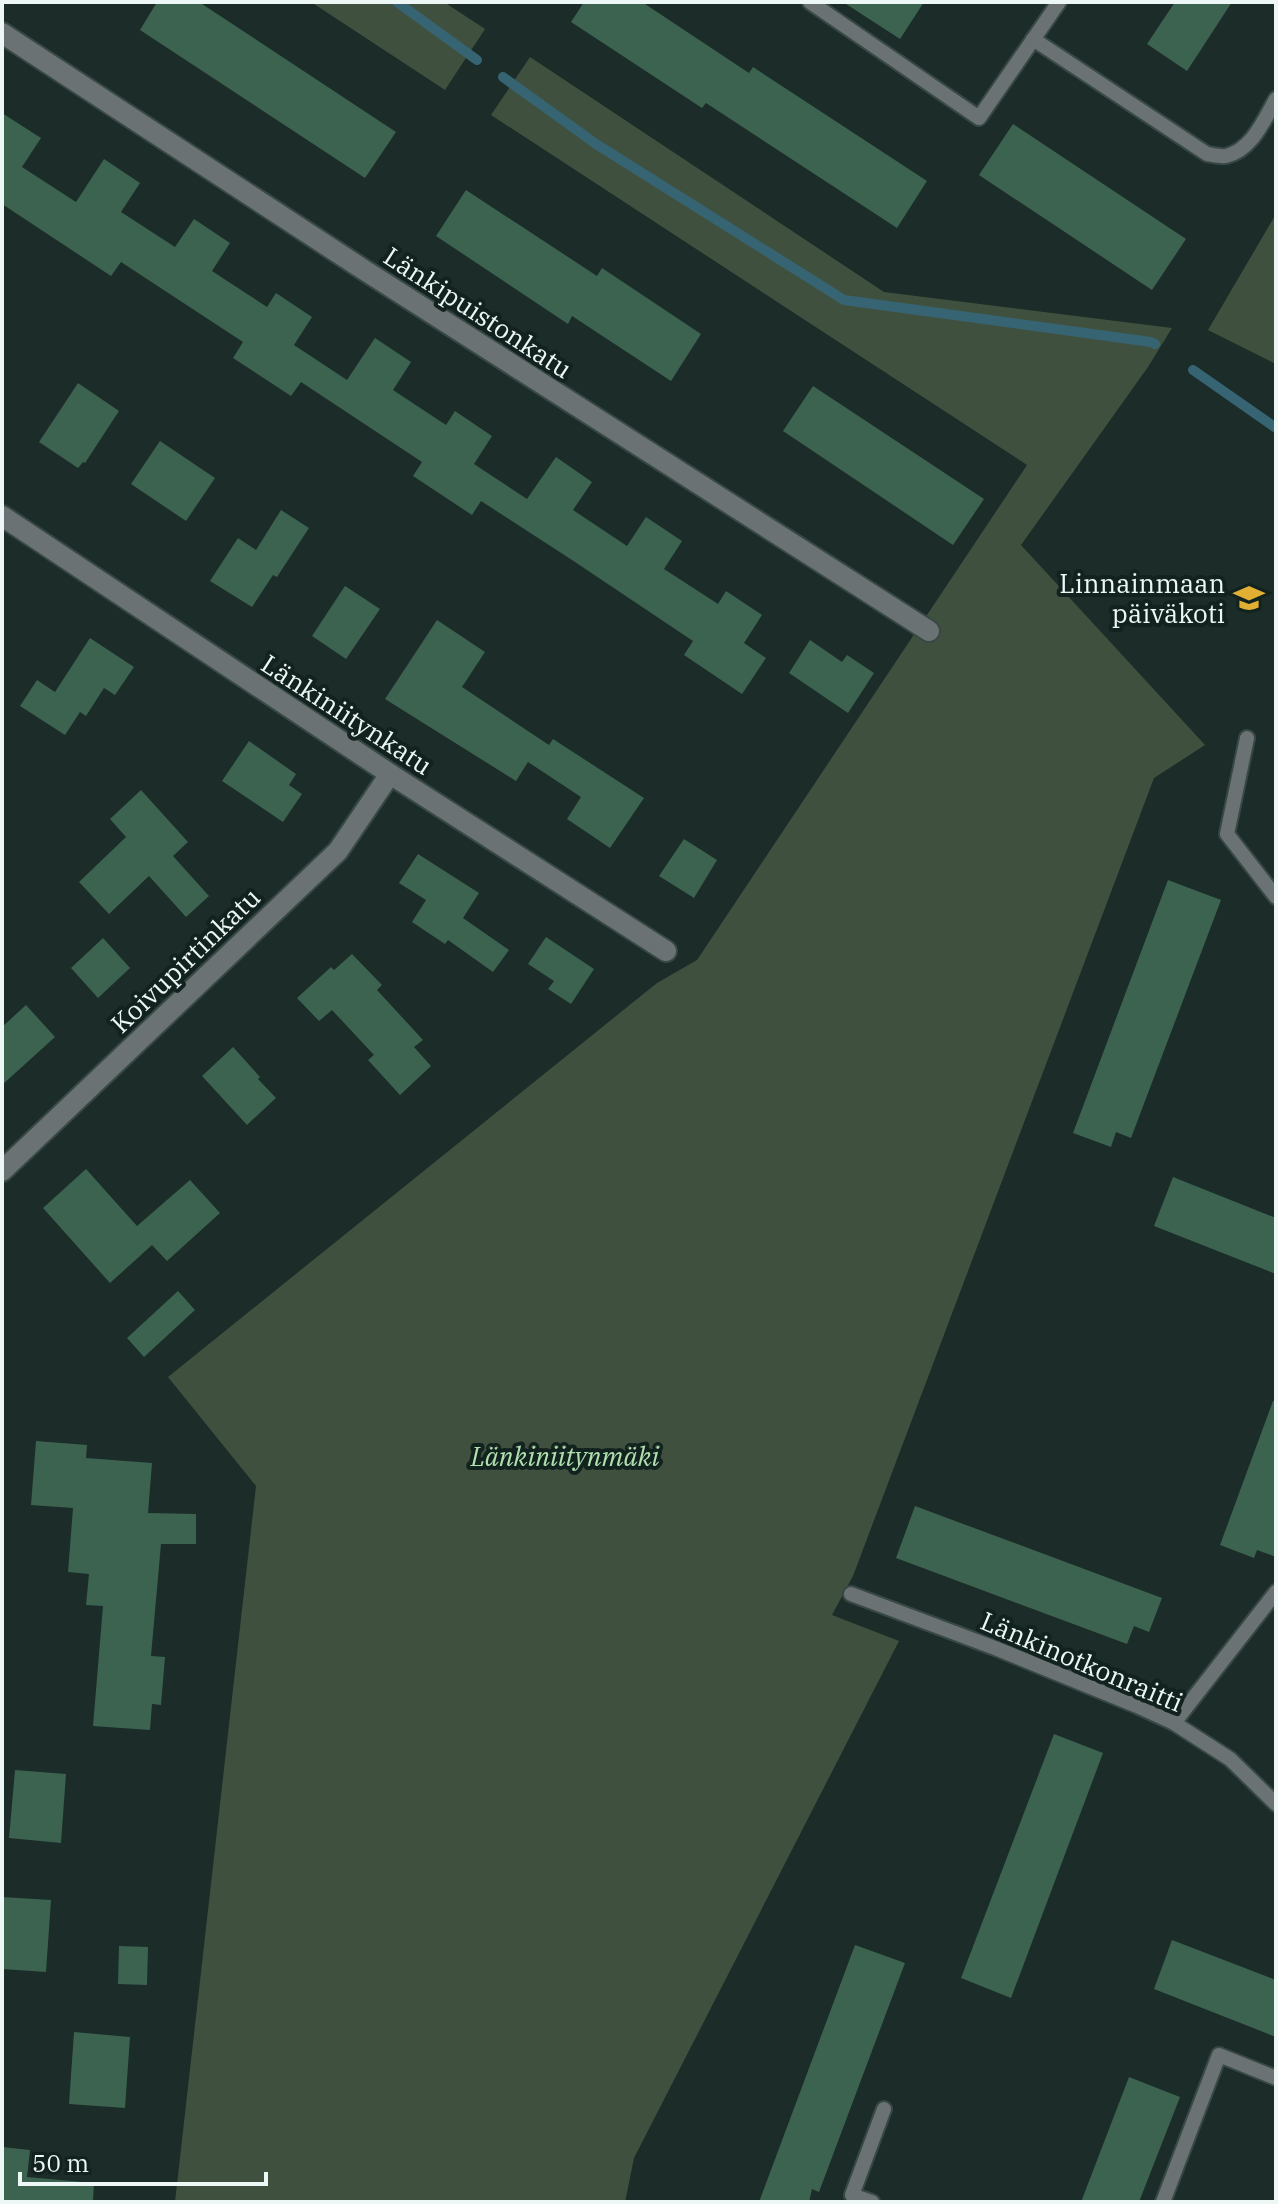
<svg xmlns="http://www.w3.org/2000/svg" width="1278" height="2204" font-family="'IBM Plex Serif',serif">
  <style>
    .green { fill: #3f513e }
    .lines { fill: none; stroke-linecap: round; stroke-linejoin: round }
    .stream { stroke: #376473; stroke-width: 10 }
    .building { fill: #3b6350 }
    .service-casing { stroke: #384846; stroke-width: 18 }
    .minor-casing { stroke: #384846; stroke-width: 24 }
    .service { stroke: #6a7273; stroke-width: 14 }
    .minor { stroke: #6a7273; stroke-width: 20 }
    .labels { text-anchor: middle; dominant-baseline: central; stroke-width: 8; stroke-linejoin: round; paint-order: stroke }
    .street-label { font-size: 26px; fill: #edf7f5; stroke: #12221f }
    .poi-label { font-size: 26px; fill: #edf7f5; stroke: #12221f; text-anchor: end }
    .park-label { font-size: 26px; font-style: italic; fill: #b1e1af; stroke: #12221f }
  </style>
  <rect width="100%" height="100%" fill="#1b2c29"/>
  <g class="green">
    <path d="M311 2H444L485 29 445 90Z"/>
    <path d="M530 57 884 292 1172 328 1148 367 1021 545 1205 745 1154 778 853 1576 832 1615 899 1641 634 2158 625 2202H175L256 1486 168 1377 657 983 697 960 1027 465 491 115Z"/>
    <path d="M1276 214V364L1208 330Z"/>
  </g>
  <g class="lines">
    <g class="stream">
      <path d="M397 2 477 60"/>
      <path d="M503 77 596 144 844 300 1151 342 1155 344"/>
      <path d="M1193 370 1276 428"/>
    </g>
  </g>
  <g class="building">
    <path d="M157 2H199L396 132 365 178 140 30Z"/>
    <path d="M584 2H642L749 73 753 67 927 181 897 228 706 103 702 108 571 22Z"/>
    <path d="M843 2H924L900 39Z"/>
    <path d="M1175 2H1232L1187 71 1147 44Z"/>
    <path d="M2 113 41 138 22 167 76 202 104 159 140 183 121 212 175 247 194 219 230 243 212 271 267 307 276 293 312 317 294 345 347 380 375 338 411 362 393 390 446 425 455 411 492 436 474 464 527 499 556 457 592 482 573 510 627 546 646 517 682 541 664 569 718 604 726 591 762 615 744 643 766 658 742 694 684 655 693 641 572 560 481 501 472 515 413 476 422 462 301 382 291 396 233 358 243 342 121 262 111 276 2 204Z"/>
    <path d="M1013 124 1186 239 1152 290 979 175Z"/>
    <path d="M466 190 597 276 602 268 701 334 671 381 572 316 568 324 436 236Z"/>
    <path d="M78 383 119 411 85 463 83 462 78 468 39 442Z"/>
    <path d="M813 386 984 499 953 545 783 431Z"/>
    <path d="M160 441 215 478 186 521 131 484Z"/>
    <path d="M281 510 309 528 277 577 273 575 252 607 210 581 238 538 256 550Z"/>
    <path d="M345 586 380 609 346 659 312 636Z"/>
    <path d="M437 620 485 652 462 687 549 745 553 739 644 798 610 848 567 819 581 797 528 762 516 781 385 699Z"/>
    <path d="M90 638 134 667 115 695 104 688 86 716 80 712 65 735 20 706 37 680 55 692Z"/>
    <path d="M810 640 842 662 847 655 874 673 848 713 789 673Z"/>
    <path d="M249 741 296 774 289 785 302 794 283 822 222 781Z"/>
    <path d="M141 790 188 842 173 856 209 896 186 917 149 876 109 914 79 882 126 837 110 819Z"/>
    <path d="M684 839 717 860 694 898 659 876Z"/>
    <path d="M418 854 479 893 463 918 509 950 493 972 448 940 445 944 412 922 426 900 399 883Z"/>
    <path d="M1168 880 1221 900 1131 1138 1116 1132 1111 1147 1073 1133Z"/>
    <path d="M546 937 594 969 571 1004 548 989 554 981 528 964Z"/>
    <path d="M103 938 130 968 98 998 71 968Z"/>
    <path d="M352 954 382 985 377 990 423 1040 414 1047 431 1066 400 1095 368 1060 374 1055 332 1010 319 1021 297 998 331 967 334 970Z"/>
    <path d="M26 1005 55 1037 2 1085V1027Z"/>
    <path d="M233 1047 260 1077 258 1079 276 1098 247 1125 202 1076Z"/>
    <path d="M86 1169 137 1226 190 1180 220 1213 167 1261 152 1245 110 1283 43 1208Z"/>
    <path d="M1173 1177 1276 1218V1274L1154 1226Z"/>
    <path d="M178 1291 195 1310 144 1357 127 1338Z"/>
    <path d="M1273 1401H1276V1557L1257 1550 1254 1558 1220 1545Z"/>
    <path d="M36 1441 87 1445 86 1458 152 1463 148 1513 196 1514V1544H161L151 1656 165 1657 161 1705 152 1704 150 1730 93 1726 103 1606 86 1605 89 1574 68 1572 73 1508 31 1505Z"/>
    <path d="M915 1506 1162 1598 1149 1632 1134 1626 1127 1644 896 1558Z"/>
    <path d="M1054 1734 1103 1753 1011 1998 961 1978Z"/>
    <path d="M15 1770 66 1774 61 1843 9 1838Z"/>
    <path d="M2 1897 51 1900 46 1972 2 1969Z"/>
    <path d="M1172 1940 1276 1980V2037L1154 1989Z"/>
    <path d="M855 1945 905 1963 819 2192 812 2189 809 2202H759Z"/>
    <path d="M119 1946 148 1947 147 1985 118 1984Z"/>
    <path d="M74 2032 130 2037 125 2108 69 2104Z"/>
    <path d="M1129 2077 1180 2097 1139 2202H1081Z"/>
    <path d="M2 2147 30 2150 27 2177 94 2183 93 2202H2Z"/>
  </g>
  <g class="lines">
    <g class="service-casing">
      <g id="service">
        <path d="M810 2 979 118 1059 2"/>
        <path d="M1033 39 1207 154C1213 155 1221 157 1226 156 1252 150 1264 120 1276 99"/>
        <path d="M1247 738 1227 834 1276 897"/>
        <path d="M851 1594 995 1648 1137 1706 1174 1723 1230 1759 1276 1804"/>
        <path d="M1174 1723 1276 1592"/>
        <path d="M872 2202 852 2195 884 2109"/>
        <path d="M1163 2202 1219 2055 1276 2078"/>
      </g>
    </g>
    <g class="minor-casing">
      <g id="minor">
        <path d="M2 33 361 268 929 631"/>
        <path d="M2 516 390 774 666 951"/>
        <path d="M2 1171 338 851 390 774"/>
      </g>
    </g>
    <use href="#service" class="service"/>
    <use href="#minor" class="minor"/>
  </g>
  <defs>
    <g id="school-bare" transform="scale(2.4)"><path d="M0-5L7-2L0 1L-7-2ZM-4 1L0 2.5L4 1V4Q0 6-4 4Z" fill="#e1af34" stroke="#12221f" stroke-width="2.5" paint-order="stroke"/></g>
  </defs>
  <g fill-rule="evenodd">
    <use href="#school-bare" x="1249" y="598"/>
  </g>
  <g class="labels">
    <g class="street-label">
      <text transform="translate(478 312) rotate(33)">Länkipuistonkatu</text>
      <text transform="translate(347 714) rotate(33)">Länkiniitynkatu</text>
      <text transform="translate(185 960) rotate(-44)">Koivupirtinkatu</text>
      <text transform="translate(1082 1661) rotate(23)">Länkinotkonraitti</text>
    </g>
    <g class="poi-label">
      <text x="1225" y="583">Linnainmaan<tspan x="1225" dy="30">päiväkoti</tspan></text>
    </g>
    <g class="park-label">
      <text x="565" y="1456">Länkiniitynmäki</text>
    </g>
  </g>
  <rect width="1278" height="2204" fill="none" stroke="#edf7f5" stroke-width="8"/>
  <path d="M20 2172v12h246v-12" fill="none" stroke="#edf7f5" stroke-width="4"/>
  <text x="32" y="2172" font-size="24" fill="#edf7f5" stroke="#12221f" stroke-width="6" paint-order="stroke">50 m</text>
</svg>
